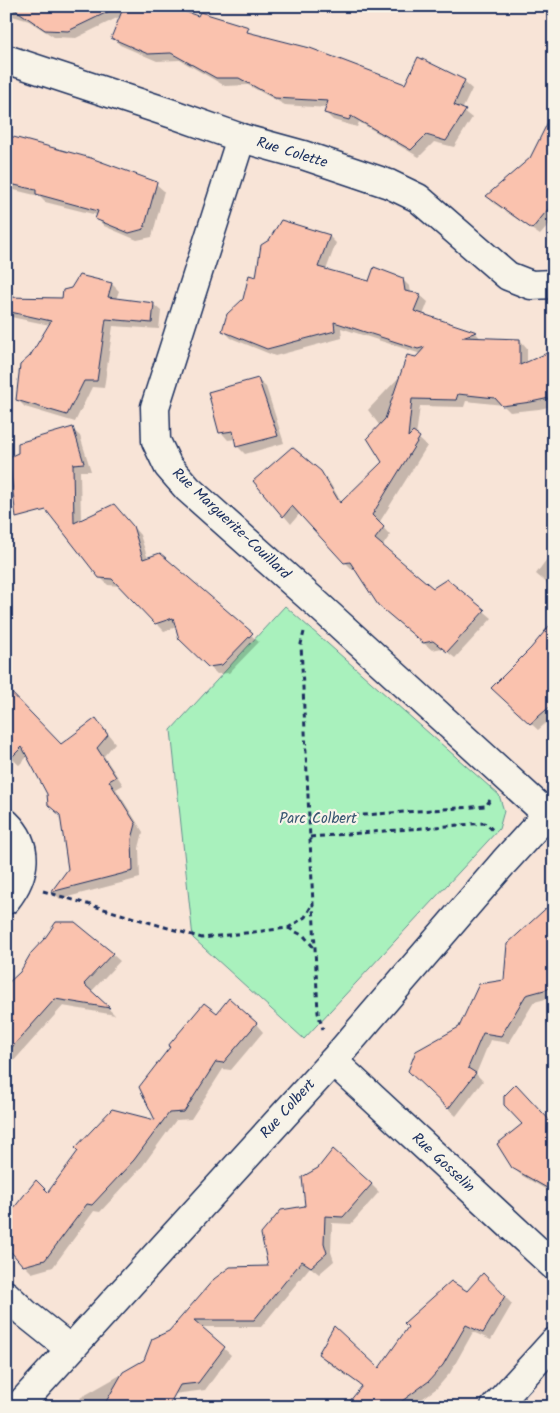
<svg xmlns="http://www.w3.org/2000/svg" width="560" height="1413" font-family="Kalam,sans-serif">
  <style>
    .green { fill: #a9f1bd; stroke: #62908e }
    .shadow { fill: #0003 }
    .building { fill: #fac2ae; stroke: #1b2f5e }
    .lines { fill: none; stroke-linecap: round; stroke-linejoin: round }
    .minor-casing { stroke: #1b2f5e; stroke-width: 31 }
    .path { stroke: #1b2f5e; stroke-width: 3; stroke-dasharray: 5 4; stroke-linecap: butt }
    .minor { stroke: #f7f3e8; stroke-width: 28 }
    .labels { text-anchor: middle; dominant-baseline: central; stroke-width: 4.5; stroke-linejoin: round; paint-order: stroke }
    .street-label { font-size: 15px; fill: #1b2f5e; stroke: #f7f3e8 }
    .park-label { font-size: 15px; fill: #375671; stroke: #f7f3e8 }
  </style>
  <rect width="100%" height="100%" fill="#f8e4d7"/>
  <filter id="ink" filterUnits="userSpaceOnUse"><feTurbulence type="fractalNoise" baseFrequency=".02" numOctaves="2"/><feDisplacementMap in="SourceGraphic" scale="10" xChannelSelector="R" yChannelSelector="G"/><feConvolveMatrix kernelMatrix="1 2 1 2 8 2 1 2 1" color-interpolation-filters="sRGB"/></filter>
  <g filter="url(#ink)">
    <path class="green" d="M285 606 499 795 504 811 499 829 304 1039 193 938 171 730Z"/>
    <g class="shadow">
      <path d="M6 6H164L406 85 419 59 464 82 472 89 462 110 472 118 454 147 434 142 419 157 359 122 357 127 333 120 326 113 327 108 285 105 248 85 225 86 180 60 157 61 120 45 113 38 121 16 76 38 54 37 29 21 6 14Z"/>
      <path d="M6 136 156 184 164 191 152 237 137 240 104 226 97 218V215L45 202 39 196 6 188Z"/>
      <path d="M554 151V219L540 235 495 204 488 197Z"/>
      <path d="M329 236 336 243 326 270 370 283 402 279 410 287 411 293 420 295 428 302 423 315 476 333 481 339 520 340 527 348V363L554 351V406L539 409 510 412 503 405 466 401 464 407 420 406 416 436 427 446 379 523 390 535 382 547 433 589 447 580 492 618 455 658 442 648 432 650 387 613 356 570H353L345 562 300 513 291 524 255 481 320 472 328 480 342 503 384 462 380 426 368 410 421 354 341 328 342 338 275 356 231 338 224 331 257 278Z"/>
      <path d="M112 284 119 291 116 299 153 304 161 311 159 329 113 326 104 388 92 387 75 422 25 407 18 400 31 356 50 325 6 316V298L63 299Z"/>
      <path d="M258 380 266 387 284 443 245 454 237 446 236 439 228 440 221 432Z"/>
      <path d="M72 429 80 436 91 471H80L81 521 121 513 140 535 148 559 159 554 259 642 229 673 217 674 180 638 177 627 164 631 120 586 108 585 100 577 43 503 24 516 16 509Z"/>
      <path d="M549 556 554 561V589L536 574Z"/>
      <path d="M554 622V716L538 730 500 695Z"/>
      <path d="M6 699 61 745 96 720 103 727 115 743 104 756 123 785 116 789 143 832 139 848 140 878 60 899 53 892 69 869 61 815 28 756 19 765 6 753Z"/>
      <path d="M554 905V997L534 1002 509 1043 490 1040 476 1074 483 1081 456 1116 409 1071 459 1028 505 981Z"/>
      <path d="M112 954 120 961 91 992 115 1015 63 1006 11 1064 12 1065 6 1073V987Z"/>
      <path d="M217 1014 256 1024 263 1032 231 1070 223 1069 191 1119 176 1120 141 1168 100 1212 94 1211 53 1267 32 1273 24 1265 48 1194 158 1122Z"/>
      <path d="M554 1126V1194L521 1175 513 1167Z"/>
      <path d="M372 1185 379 1192 351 1224 332 1223 331 1252 334 1261 319 1274 310 1267 261 1327H200L231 1355 205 1390 87 1405 80 1398 145 1361 170 1332 269 1267 306 1207Z"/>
      <path d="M483 1275 512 1304 491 1340 473 1332 450 1373 437 1388 411 1407H347L363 1387 327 1362 319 1354 379 1369 467 1293Z"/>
    </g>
    <g class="building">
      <path d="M10 6H120L68 31 45 30Z"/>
      <path d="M124 6H168L198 16 200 12 249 27 247 32 310 48 405 84 418 57 465 80 454 105 466 110 446 141 426 135 411 150 351 116 349 120 324 113 328 101 275 98 239 78H216L171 53 148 54 111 38Z"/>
      <path d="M554 110V202L532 229 486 196 530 158Z"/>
      <path d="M6 135 91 158 157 182 144 229 129 233 95 219 98 211 36 194V190L6 183Z"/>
      <path d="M281 220 330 235 318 267 369 281 374 267 403 278 405 291 421 294 414 311 477 332 462 337 520 339V365L554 350V397L531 402 502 406 495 398 458 394 456 400 412 399 408 437 413 432 420 437 372 515 384 527 375 539 433 588 447 579 485 610 447 652 433 641 423 643 378 605 350 562 344 563 292 506 283 517 253 481 292 447 321 471 340 503 382 462 367 438 385 419 407 355 416 357 425 347 418 349 334 322 335 331 267 349 222 331 227 314 243 299 249 275 256 277 261 245 269 240Z"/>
      <path d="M79 275 112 283 108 297 154 303 152 323 106 319 97 381H84L67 415 16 400 20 365 30 356 51 321 6 311V297L62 298 63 290 71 288Z"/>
      <path d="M258 378 278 436 236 447 233 431 219 433 208 392Z"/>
      <path d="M73 427 84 463 73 464 74 523 114 504 133 526 143 559 160 553 253 633 222 665 208 667 179 639 173 618 155 624 112 579 99 578 46 510 16 518 9 457 18 453V443Z"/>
      <path d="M554 620V703L530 724 491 688 531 648Z"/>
      <path d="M6 687 61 744 96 718 108 735 97 748 116 777 109 781 136 824 132 839 133 871 51 892 68 869 60 815 48 805 47 794 22 747 6 763Z"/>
      <path d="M554 901V979L548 989 526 995 501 1036 483 1033 468 1068 476 1073 448 1109 408 1071 416 1051 459 1027 479 984 504 980 507 944Z"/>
      <path d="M56 922H75L113 953 84 984 110 1008 55 999 6 1054V985L20 972 31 953 45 938Z"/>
      <path d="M229 998 257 1023 223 1063 216 1062 184 1112 169 1113 134 1160 92 1205 87 1204 45 1260 23 1266 6 1246V1218L36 1180 48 1192 78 1151 75 1148 112 1109 155 1120 139 1087 170 1047 168 1046 204 1003 217 1013Z"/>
      <path d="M516 1084 554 1125V1192L512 1168 497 1144 522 1124 504 1105V1096Z"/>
      <path d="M333 1149 372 1184 343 1217 325 1216 324 1243 327 1253 311 1267 302 1261 254 1320H194L225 1347 198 1383 180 1385 168 1407H103L123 1372 144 1360 152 1339 169 1331 214 1279 230 1267 268 1266 261 1234 281 1210 305 1206 302 1177 318 1168Z"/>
      <path d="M483 1273 505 1296 483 1333 466 1325 443 1365 429 1381 394 1407H345L362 1386 318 1354 334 1326 379 1368 408 1327 404 1323 451 1281 467 1291Z"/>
    </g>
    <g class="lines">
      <g class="minor-casing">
        <g id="minor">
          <path d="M6 59 173 114 241 138 303 155 389 184 418 198 508 276 531 285 554 284"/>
          <path d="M241 138 155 407 156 441 168 466 188 489 316 603 547 814"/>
          <path d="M6 823C30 846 26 875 6 900"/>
          <path d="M333 1061 554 1266"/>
          <path d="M6 1295 25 1313 70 1349"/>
          <path d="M18 1407 333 1061 504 862 554 807"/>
          <path d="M495 1407 554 1342"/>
        </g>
      </g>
      <g class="path">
        <path d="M304 632 301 644 318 1013 323 1029"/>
        <path d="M309 819 486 806 490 800"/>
        <path d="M310 837 485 823 494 831"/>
        <path d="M43 891 202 938 288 928 305 917 312 905"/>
        <path d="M288 928 304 936 315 949"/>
      </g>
      <use href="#minor" class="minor"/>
    </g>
  </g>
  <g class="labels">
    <g class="street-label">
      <text transform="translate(292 153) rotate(17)">Rue Colette</text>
      <text transform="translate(231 524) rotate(43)">Rue Marguerite-Couillard</text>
      <text transform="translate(288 1109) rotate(-48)">Rue Colbert</text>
      <text transform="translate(443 1163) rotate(43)">Rue Gosselin</text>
    </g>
    <g class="park-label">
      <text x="318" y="819">Parc Colbert</text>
    </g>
  </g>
  <rect width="560" height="1413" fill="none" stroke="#f7f3e8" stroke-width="25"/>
  <rect x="12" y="12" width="535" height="1388" fill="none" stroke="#1b2f5e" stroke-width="2" filter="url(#ink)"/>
</svg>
